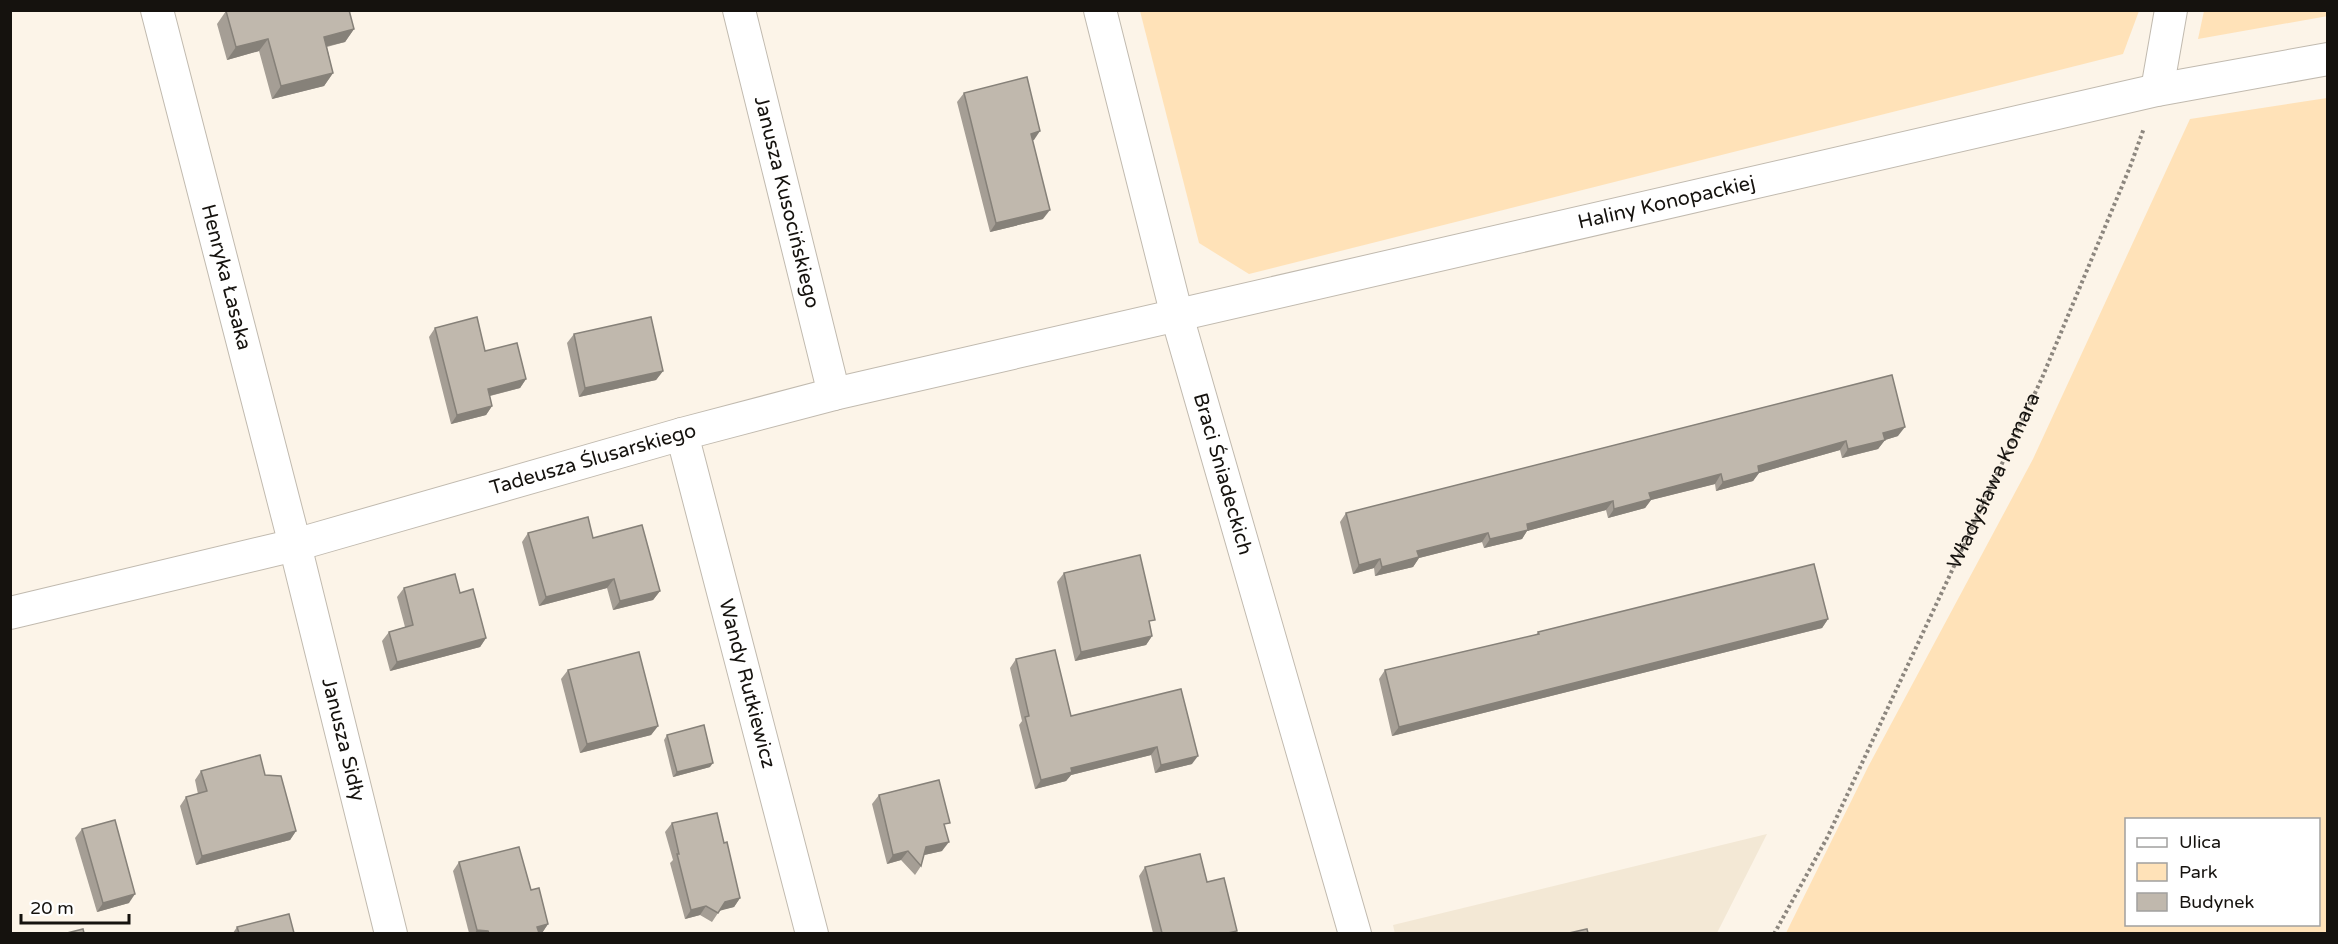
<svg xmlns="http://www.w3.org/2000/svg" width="2338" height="944" font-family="'Varela Round',sans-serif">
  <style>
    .built { fill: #f3e8d5 }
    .green { fill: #ffe2b8; fill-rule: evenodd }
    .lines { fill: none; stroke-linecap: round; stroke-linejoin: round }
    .minor-casing { stroke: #c1baaf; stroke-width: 34 }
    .path { stroke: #8c867e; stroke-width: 4; stroke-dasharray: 3 3; stroke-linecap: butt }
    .minor { stroke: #fff; stroke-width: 32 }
    .wall { fill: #a59e95 }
    .shaded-wall { fill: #868179 }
    .building { fill: #c0b8ad; stroke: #868179; stroke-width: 1.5 }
    .labels { text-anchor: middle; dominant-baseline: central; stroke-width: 4.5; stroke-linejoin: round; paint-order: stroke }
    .street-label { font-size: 20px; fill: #15120e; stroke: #fff }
  </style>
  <rect width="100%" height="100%" fill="#fcf4e8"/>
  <path class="built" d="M1767 834 1717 933 1395 934 1393 925Z"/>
  <g class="green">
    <path d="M1140 11V10L2139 11 2123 54 1249 274 1199 243Z"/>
    <path d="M2204 11 2327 10 2328 16 2198 39Z"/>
    <path d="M2327 98V933H1786L1868 767 2033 459 2190 119ZM2126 820H2318V924H2126Z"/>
  </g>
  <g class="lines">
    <g class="minor-casing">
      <g id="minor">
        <path id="s2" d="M157 10 295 545 391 934"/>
        <path id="s3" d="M739 10 834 394"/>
        <path id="s4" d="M1100 10 1177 316 1355 934"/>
        <path d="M2157 90 2171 10"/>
        <path id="s5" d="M682 434 812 934"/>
        <path id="s6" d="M10 613 295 545 682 434 834 394 2157 90 2328 59"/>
      </g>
    </g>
    <path class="path" id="s1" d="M1774 934 1827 838 2042 378 2130 167 2144 128"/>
    <use href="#minor" class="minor"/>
  </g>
  <g class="wall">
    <path d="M226 11 354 29 345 42 327 47 333 73 324 86 272 99 259 51 227 60 217 24Z"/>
    <path d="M964 93 1034 140H1032L1043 219 990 232 957 102Z"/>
    <path d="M435 328 485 351 526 379 520 388 490 396 492 406 486 415 451 424 429 337Z"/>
    <path d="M574 334 663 371 656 380 579 397 567 343Z"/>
    <path d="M1892 375 1898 436 1885 440 1878 449 1842 458 1840 450 1759 473 1753 481 1716 491 1715 484 1651 500 1645 508 1608 518 1606 510 1527 531 1522 539 1484 548 1482 542 1419 558 1413 567 1375 576 1374 568 1353 574 1340 522 1346 513Z"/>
    <path d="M528 533 593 538 660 591 653 600 613 610 607 588 539 606 522 542Z"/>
    <path d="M1064 573 1150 626 1152 636 1146 645 1075 661 1057 582Z"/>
    <path d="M404 588 460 593 486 638 480 647 390 671 382 641 389 632 405 627 397 597Z"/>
    <path d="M1828 619 1822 628 1392 736 1379 679 1385 670 1536 635 1538 632Z"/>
    <path d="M1016 659 1071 716 1181 689 1192 764 1155 773 1151 755 1071 775 1066 781 1035 789 1019 725 1022 721 1010 668Z"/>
    <path d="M568 670 658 726 651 735 580 753 561 679Z"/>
    <path d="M667 735 710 767 673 777 664 740Z"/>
    <path d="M201 771 265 775 296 831 290 840 196 865 180 806 186 797 198 794 195 780Z"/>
    <path d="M879 795 946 829 942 851 924 855 921 866 915 875 901 860 887 864 872 804Z"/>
    <path d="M672 823 724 843 740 898 734 907 720 910 712 922 700 915 685 919 670 863 673 860 665 832Z"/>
    <path d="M82 829 129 903 97 912 75 838Z"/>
    <path d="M459 862 531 890 548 924 542 933H469L453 871Z"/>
    <path d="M1145 867 1207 882 1235 933H1153L1139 876Z"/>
    <path d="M237 927 294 933H233Z"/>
  </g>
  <g class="shaded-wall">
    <path d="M354 29 345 42 315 49 324 37Z"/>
    <path d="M268 39 259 51 227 60 236 47Z"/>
    <path d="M333 73 324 86 272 99 281 86Z"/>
    <path d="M1040 131 1034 140 1024 143 1031 134Z"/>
    <path d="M1050 210 1043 219 990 232 996 223Z"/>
    <path d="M663 371 656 380 579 397 585 388Z"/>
    <path d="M526 379 520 388 481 398 488 389Z"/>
    <path d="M492 406 486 415 451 424 457 415Z"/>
    <path d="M1905 427 1898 436 1885 440 1878 449 1842 458 1848 449 1883 433Z"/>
    <path d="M1846 441 1840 450 1759 473 1753 481 1716 491 1723 482 1758 466Z"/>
    <path d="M1721 474 1715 484 1651 500 1645 508 1608 518 1614 509 1649 493Z"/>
    <path d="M1613 501 1606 510 1527 531 1522 539 1484 548 1490 539 1527 524Z"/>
    <path d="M1488 533 1482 542 1419 558 1413 567 1375 576 1382 567 1417 551Z"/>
    <path d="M1380 559 1374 568 1353 574 1359 565Z"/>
    <path d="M614 579 607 588 539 606 546 597Z"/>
    <path d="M660 591 653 600 613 610 620 601Z"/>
    <path d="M1828 619 1822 628 1392 736 1399 727Z"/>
    <path d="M1152 636 1146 645 1075 661 1081 652Z"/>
    <path d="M486 638 480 647 390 671 397 662Z"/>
    <path d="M658 726 651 735 580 753 587 744Z"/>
    <path d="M1157 747 1151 755 1071 775 1066 781 1035 789 1041 780 1071 768Z"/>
    <path d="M1198 756 1192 764 1155 773 1161 765Z"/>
    <path d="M713 763 710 767 673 777 677 772Z"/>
    <path d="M296 831 290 840 196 865 202 856Z"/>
    <path d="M949 842 942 851 920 856 926 847Z"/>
    <path d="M908 851 901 860 887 864 893 855Z"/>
    <path d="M135 894 129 903 97 912 103 903Z"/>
    <path d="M740 898 734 907 719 911 725 902Z"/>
    <path d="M706 906 700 915 685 919 691 910Z"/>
    <path d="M548 924 542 933H539L537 927Z"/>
    <path d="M477 930 488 931 486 933H475Z"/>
  </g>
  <g class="building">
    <path d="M349 10 354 29 324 37 333 73 281 86 268 39 236 47 226 11Z"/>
    <path d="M1027 77 1040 131 1031 134 1050 210 996 223 964 93Z"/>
    <path d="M477 317 485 351 517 343 526 379 488 389 492 406 457 415 435 328Z"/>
    <path d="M651 317 663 371 585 388 574 334Z"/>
    <path d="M1892 375 1905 427 1883 433 1885 440 1848 449 1846 441 1758 466 1759 472 1723 482 1721 474 1649 493 1651 499 1614 509 1613 501 1527 524 1528 530 1490 539 1488 533 1417 551 1419 557 1382 567 1380 559 1359 565 1346 513Z"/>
    <path d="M588 517 593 538 642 525 660 591 620 601 614 579 546 597 528 533Z"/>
    <path d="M1140 555 1155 620 1149 621 1152 636 1081 652 1064 573Z"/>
    <path d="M1814 564 1828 619 1399 727 1385 670 1539 634 1538 632Z"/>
    <path d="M455 574 460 593 473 589 486 638 397 662 389 632 413 625 404 588Z"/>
    <path d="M1055 650 1071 716 1181 689 1198 756 1161 765 1157 747 1071 768 1072 772 1041 780 1025 717 1029 716 1016 659Z"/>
    <path d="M639 652 658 726 587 744 568 670Z"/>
    <path d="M704 725 713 763 677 772 667 735Z"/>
    <path d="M260 755 265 775 281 776 296 831 202 856 186 797 207 791 201 771Z"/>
    <path d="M939 780 950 823 944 824 949 842 926 847 921 866 908 851 893 855 879 795Z"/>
    <path d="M717 813 724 843 727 842 740 898 725 902 718 913 706 906 691 910 677 854H679L672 823Z"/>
    <path d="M115 820 135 894 103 903 82 829Z"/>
    <path d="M519 847 531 890 539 888 548 924 537 927 539 933H489L488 931 477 930 459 862Z"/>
    <path d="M1200 854 1207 882 1224 878 1237 931 1228 933H1162L1145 867Z"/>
    <path d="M289 914 294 933H239L237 927Z"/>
    <path d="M83 929 84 933H67Z"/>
    <path d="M1587 929 1588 933H1569Z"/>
  </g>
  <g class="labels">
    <g class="street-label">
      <text stroke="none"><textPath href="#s3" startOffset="198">Janusza Kusocińskiego</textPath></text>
      <text stroke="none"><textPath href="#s6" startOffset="1707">Haliny Konopackiej</textPath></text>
      <text stroke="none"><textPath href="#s2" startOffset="276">Henryka Łasaka</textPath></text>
      <text stroke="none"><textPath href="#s6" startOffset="603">Tadeusza Ślusarskiego</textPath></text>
      <text stroke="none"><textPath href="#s4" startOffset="480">Braci Śniadeckich</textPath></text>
      <text stroke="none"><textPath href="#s1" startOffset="504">Władysława Komara</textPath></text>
      <text stroke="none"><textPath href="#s5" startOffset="258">Wandy Rutkiewicz</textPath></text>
      <text stroke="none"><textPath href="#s2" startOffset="753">Janusza Sidły</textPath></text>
    </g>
  </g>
  <rect width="2338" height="944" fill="none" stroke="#15120e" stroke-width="24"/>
  <rect x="2125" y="818" width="195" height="108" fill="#ffffff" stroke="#a1a09f" stroke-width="1.5"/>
  <rect x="2137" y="838" width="30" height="9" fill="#ffffff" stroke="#a1a09f" stroke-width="1.5"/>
  <text x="2179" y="848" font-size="18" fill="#15120e">Ulica</text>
  <rect x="2137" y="863" width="30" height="18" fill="#ffe2b8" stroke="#a1a09f" stroke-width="1.5"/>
  <text x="2179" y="878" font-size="18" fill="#15120e">Park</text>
  <rect x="2137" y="893" width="30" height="18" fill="#c0b8ad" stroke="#a1a09f" stroke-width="1.5"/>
  <text x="2179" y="908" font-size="18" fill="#15120e">Budynek</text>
  <path d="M21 914v9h108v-9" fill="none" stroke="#15120e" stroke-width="3"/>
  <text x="30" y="914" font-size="18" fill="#15120e" stroke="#ffffff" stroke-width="4.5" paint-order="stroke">20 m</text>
</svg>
